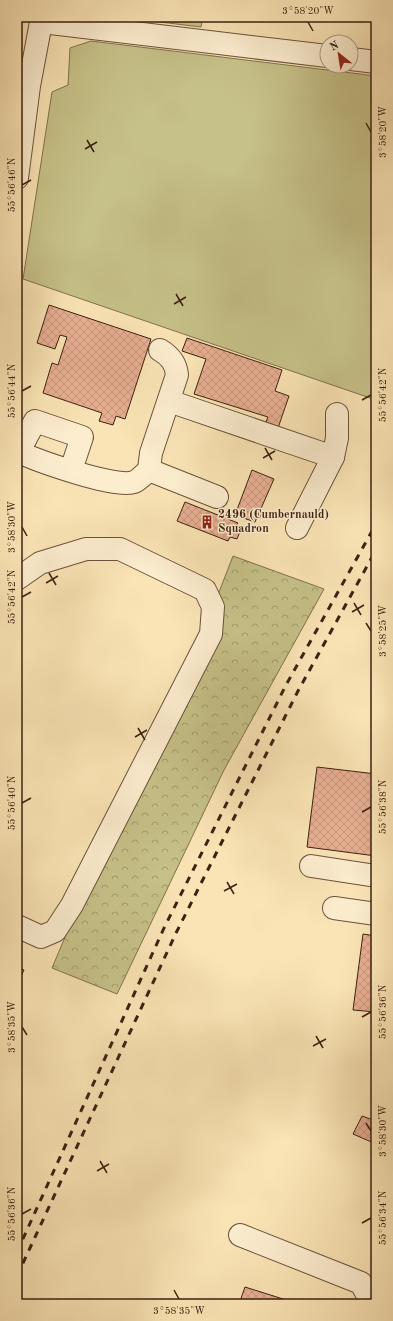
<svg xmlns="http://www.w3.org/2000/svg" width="393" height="1321" font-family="'Old Standard TT',serif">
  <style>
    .grass { fill: #c6c188; stroke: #82714c }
    .forest { fill: url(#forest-crowns); stroke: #82714c }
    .building { fill: url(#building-cross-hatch); stroke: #3d2111 }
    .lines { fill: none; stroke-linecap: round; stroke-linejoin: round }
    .minor-casing { stroke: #6c523a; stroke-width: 24 }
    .minor { stroke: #fcedcf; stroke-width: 22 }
    .rail { stroke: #3d2111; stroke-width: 3; stroke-dasharray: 7 7; stroke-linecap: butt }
    .ticks { fill: none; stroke: #3d2111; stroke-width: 1.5 }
    .labels { text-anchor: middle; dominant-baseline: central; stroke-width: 3; stroke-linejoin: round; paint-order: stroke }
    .poi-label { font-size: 12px; font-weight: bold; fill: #3d2111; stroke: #fcedcf; text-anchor: start }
    .neatline { fill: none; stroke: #3d2111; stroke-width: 1.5 }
    .ticks-label { font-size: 10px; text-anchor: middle; fill: #3d2111 }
  </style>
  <defs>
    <pattern id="forest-crowns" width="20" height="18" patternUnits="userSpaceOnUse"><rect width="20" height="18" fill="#c6c188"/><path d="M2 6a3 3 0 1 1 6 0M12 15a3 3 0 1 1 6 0" fill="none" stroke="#a29c6e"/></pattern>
    <pattern id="building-cross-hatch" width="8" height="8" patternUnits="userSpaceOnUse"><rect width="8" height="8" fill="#e8af93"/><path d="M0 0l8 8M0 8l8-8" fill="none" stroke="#c8967e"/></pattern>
  </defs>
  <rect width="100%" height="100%" fill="#fae4b5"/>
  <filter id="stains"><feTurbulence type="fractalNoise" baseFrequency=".005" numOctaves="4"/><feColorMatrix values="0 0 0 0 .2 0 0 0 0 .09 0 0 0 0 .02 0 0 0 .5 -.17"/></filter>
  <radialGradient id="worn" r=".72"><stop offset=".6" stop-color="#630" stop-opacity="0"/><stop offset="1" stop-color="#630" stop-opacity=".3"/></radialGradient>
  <g class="grass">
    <path d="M119 17H203L201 27Z"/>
    <path d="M91 41 376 76V400L23 279 52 92 68 85 70 48Z"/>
  </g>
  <path class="forest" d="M233 556 324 589 224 770 117 994 52 968 76 911 162 739Z"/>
  <g class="building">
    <path d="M49 305 151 339 125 419 116 416 113 425 99 421 102 413 43 393 52 363 58 365 67 337 60 335 55 349 37 343Z"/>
    <path d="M187 338 282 370 275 391 289 396 277 431 264 426 268 417 194 394 206 359 182 351Z"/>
    <path d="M252 470 274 479 255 522 235 515Z"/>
    <path d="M185 502 238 523 235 527 241 529 237 539 230 537 228 541 177 521Z"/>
    <path d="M317 767 376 774V856L307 847Z"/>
    <path d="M363 934 376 936V1012L353 1010Z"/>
    <path d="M17 967 24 970 17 985Z"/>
    <path d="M362 1116 376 1121V1144L353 1134Z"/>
    <path d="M245 1287 299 1304H239Z"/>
  </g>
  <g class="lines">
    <g class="minor-casing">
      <g id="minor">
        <path d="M42 22 327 56"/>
        <path d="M351 59 376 62"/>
        <path d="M17 178 29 86 42 17"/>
        <path d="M169 401 333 457"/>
        <path d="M17 451C35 460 116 489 134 482 139 480 144 474 149 470L151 453 177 375C176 363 170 356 160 350"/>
        <path d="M19 451 35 421 82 437 71 470"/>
        <path d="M149 470 217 497"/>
        <path d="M297 528 333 457 337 438V414"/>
        <path d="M17 579 40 563 86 549H120L205 590 213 607 211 634 72 905 55 931 41 937 17 926"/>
        <path d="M311 866 376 876"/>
        <path d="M334 908 376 914"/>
        <path d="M240 1235 361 1283 372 1304"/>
      </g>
    </g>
    <use href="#minor" class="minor"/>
    <g class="rail">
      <path d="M17 1252 164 928 286 685 376 524"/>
      <path d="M17 1276 176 933 298 691 376 550"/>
    </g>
  </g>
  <path class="ticks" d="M308 22 313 31M366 123 371 132M87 140 94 152M85 149 97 142M22 185 31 180M176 294 183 306M174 304 186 297M22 391 31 386M362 400 371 395M265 448 272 460M263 458 275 451M22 527 27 536M49 573 56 585M46 583 58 576M22 597 31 592M354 603 361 615M352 612 364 605M366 623 371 631M138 728 145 740M135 737 147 730M22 803 31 798M362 812 371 807M227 882 234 894M224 891 237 884M362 1017 371 1012M22 1027 27 1035M316 1036 323 1048M313 1046 326 1039M366 1123 371 1131M100 1161 107 1173M97 1171 109 1164M22 1214 31 1209M362 1223 371 1218M174 1290 179 1299"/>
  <defs>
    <g id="building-bare" transform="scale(1.08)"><path d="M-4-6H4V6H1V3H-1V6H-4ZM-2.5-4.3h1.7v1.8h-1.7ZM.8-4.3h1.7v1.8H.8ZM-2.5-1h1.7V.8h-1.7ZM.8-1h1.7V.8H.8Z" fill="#8f2418" stroke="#fcedcf" stroke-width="2.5" paint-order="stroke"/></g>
  </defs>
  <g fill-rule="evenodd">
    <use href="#building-bare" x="207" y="522"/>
  </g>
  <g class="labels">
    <g class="poi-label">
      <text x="218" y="515">2496 (Cumbernauld)<tspan x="218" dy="14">Squadron</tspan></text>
    </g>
  </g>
  <rect width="393" height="1321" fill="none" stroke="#fae4b5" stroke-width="44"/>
  <g transform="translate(339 54) rotate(330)"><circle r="19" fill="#fcedcf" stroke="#b09b83"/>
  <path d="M0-3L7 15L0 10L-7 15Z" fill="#8f2418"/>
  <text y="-6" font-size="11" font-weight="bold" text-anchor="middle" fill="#3d2111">N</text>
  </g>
  <rect x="22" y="22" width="349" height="1277" class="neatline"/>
  <g class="ticks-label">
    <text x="308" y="14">3°58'20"W</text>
    <text transform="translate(382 132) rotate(-90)" y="4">3°58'20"W</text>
    <text transform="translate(11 185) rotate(-90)" y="4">55°56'46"N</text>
    <text transform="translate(11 391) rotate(-90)" y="4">55°56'44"N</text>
    <text transform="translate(382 395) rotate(-90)" y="4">55°56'42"N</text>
    <text transform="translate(11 527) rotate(-90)" y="4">3°58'30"W</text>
    <text transform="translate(11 597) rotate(-90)" y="4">55°56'42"N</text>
    <text transform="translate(382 631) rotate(-90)" y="4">3°58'25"W</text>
    <text transform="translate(11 803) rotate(-90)" y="4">55°56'40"N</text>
    <text transform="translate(382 807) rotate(-90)" y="4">55°56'38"N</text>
    <text transform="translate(382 1012) rotate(-90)" y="4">55°56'36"N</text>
    <text transform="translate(11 1027) rotate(-90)" y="4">3°58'35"W</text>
    <text transform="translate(382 1131) rotate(-90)" y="4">3°58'30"W</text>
    <text transform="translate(11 1214) rotate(-90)" y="4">55°56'36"N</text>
    <text transform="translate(382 1218) rotate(-90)" y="4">55°56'34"N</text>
    <text x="179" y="1314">3°58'35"W</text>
  </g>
  <rect width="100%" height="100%" filter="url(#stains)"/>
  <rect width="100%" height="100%" fill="url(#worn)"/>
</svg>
